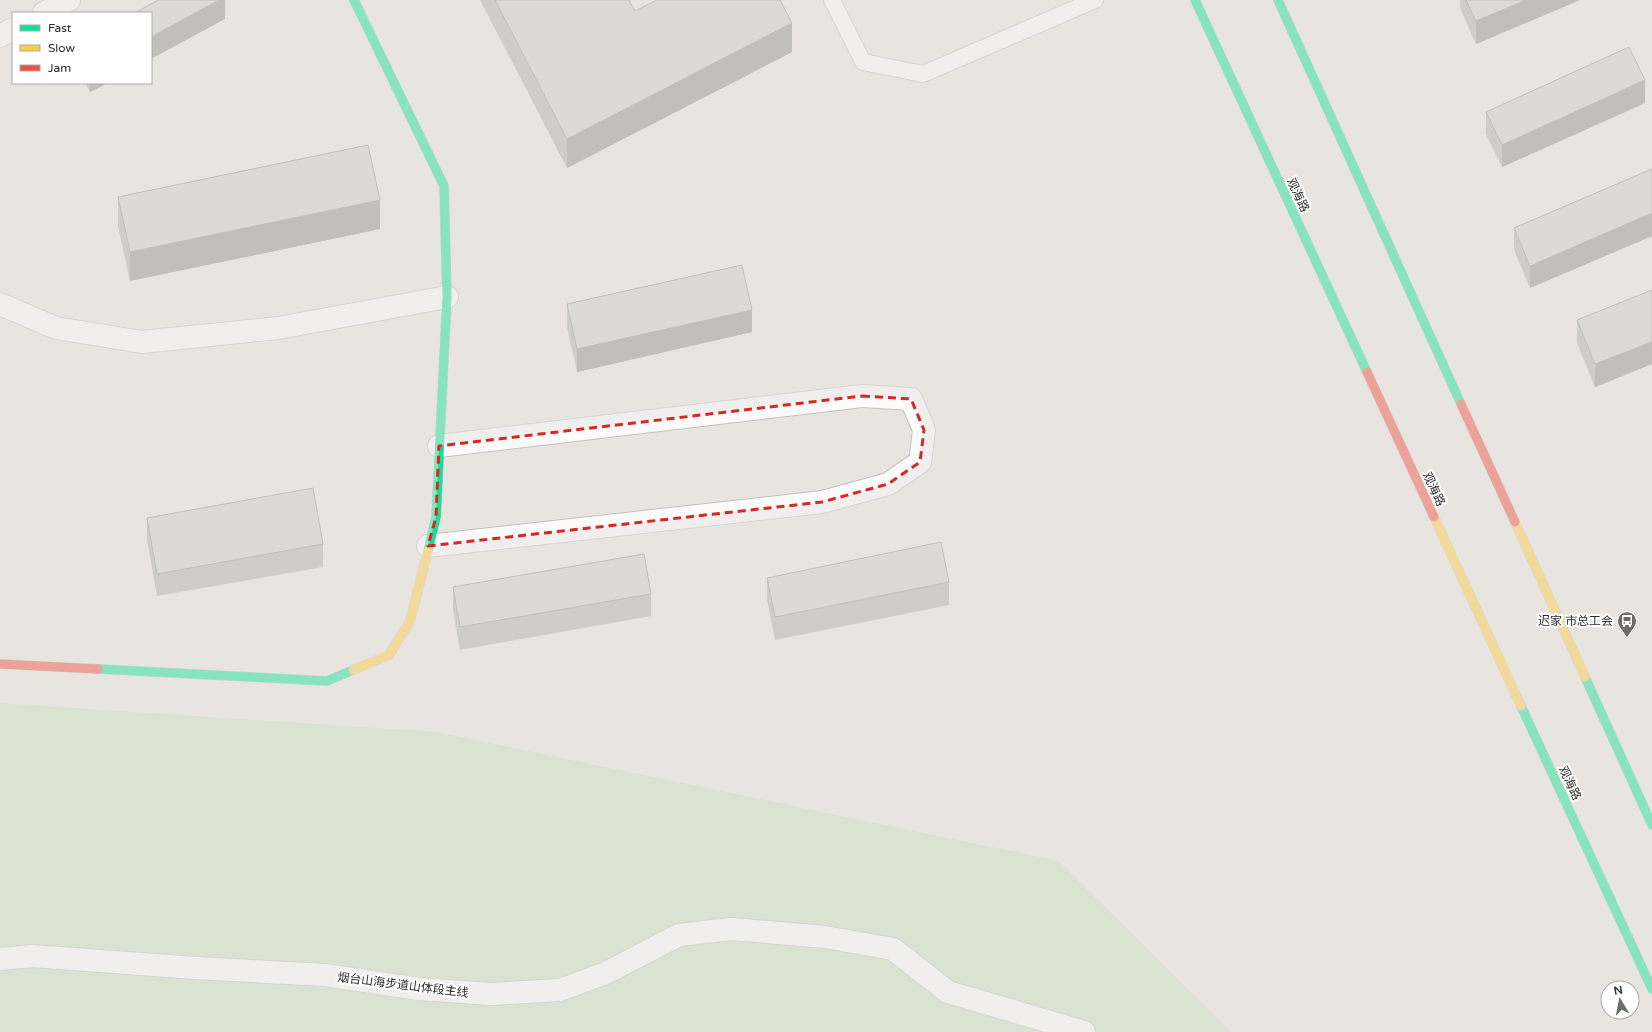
<svg xmlns="http://www.w3.org/2000/svg" width="1652" height="1032" font-family="'Varela Round','Noto Sans SC',sans-serif">
  <style>
    .green { fill: #c9e1bd }
    .lines { fill: none; stroke-linecap: round; stroke-linejoin: round }
    .lane-casing { stroke: #c2c1c1; stroke-width: 18 }
    .street-casing { stroke: #c2c1c1; stroke-width: 24 }
    .fast-casing { stroke: #c2c1c1; stroke-width: 10 }
    .slow-casing { stroke: #c2c1c1; stroke-width: 10 }
    .jam-casing { stroke: #c2c1c1; stroke-width: 10 }
    .lane { stroke: #fcfbfa; stroke-width: 16 }
    .street { stroke: #fcfbfa; stroke-width: 22 }
    .fast { stroke: #16e098; stroke-width: 9 }
    .slow { stroke: #ffcf43; stroke-width: 9 }
    .jam { stroke: #f24e42; stroke-width: 9 }
    .wall { fill: #b2b0ae }
    .shaded-wall { fill: #91908d }
    .building { fill: #cfcdca; stroke: #91908d }
    .marked { fill: none; stroke: #d62828; stroke-width: 3; stroke-dasharray: 8 5; stroke-linejoin: round }
    .labels { text-anchor: middle; dominant-baseline: central; stroke-width: 4; stroke-linejoin: round; paint-order: stroke }
    .street-label { font-size: 12px; fill: #2b2b2b; stroke: #fff }
    .poi-label { font-size: 12px; fill: #2b2b2b; stroke: #fff; text-anchor: end }
  </style>
  <rect width="100%" height="100%" fill="#e8e5e1"/>
  <path class="green" d="M0 703 437 732 1059 861 1231 1032H0Z"/>
  <g class="lines">
    <g class="lane-casing">
      <path id="lane" d="M832 0 863 62 923 74 1095 0"/>
    </g>
    <g class="street-casing">
      <g id="street">
        <path d="M44 13 69 0"/>
        <path d="M0 36 13 29"/>
        <path d="M0 304 56 328 142 342 278 328 447 297"/>
        <path d="M428 546 822 502 888 484 920 462 924 430 911 399 862 396 439 446"/>
        <path d="M0 959 32 956 196 968 325 975 419 989 492 994 560 990 606 973 679 935 731 929 825 937 893 949 948 992 1084 1032"/>
      </g>
    </g>
    <g class="fast-casing">
      <g id="fast">
        <path d="M354 0 444 186 447 297 436 517 428 551"/>
        <path d="M1195 0 1367 372"/>
        <path d="M1278 0 1461 404"/>
        <path d="M98 669 327 681 353 670"/>
        <path d="M1585 677 1652 825"/>
        <path d="M1521 706 1652 989"/>
      </g>
    </g>
    <g class="slow-casing">
      <g id="slow">
        <path d="M1434 517 1521 706"/>
        <path d="M1515 522 1585 677"/>
        <path d="M353 670 389 655 410 621 428 551"/>
      </g>
    </g>
    <g class="jam-casing">
      <g id="jam">
        <path d="M1367 372 1434 517"/>
        <path d="M1461 404 1515 522"/>
        <path d="M0 664 98 669"/>
      </g>
    </g>
    <use href="#lane" class="lane"/>
    <use href="#street" class="street"/>
    <use href="#fast" class="fast"/>
    <use href="#slow" class="slow"/>
    <use href="#jam" class="jam"/>
  </g>
  <g class="wall">
    <path d="M480 0H629L635 11 792 52 567 168Z"/>
    <path d="M1460 0H1580L1476 44 1460 8Z"/>
    <path d="M85 83H108L90 92Z"/>
    <path d="M1645 103 1502 167 1486 134V112Z"/>
    <path d="M1652 169V236L1530 288 1514 250V228Z"/>
    <path d="M118 197 380 229 130 281 118 226Z"/>
    <path d="M1652 290V364L1595 387 1577 343V320Z"/>
    <path d="M567 304 752 332 577 372 567 327Z"/>
    <path d="M147 518 323 544V567L157 596 147 540Z"/>
    <path d="M767 578 949 582V605L775 640 767 600Z"/>
    <path d="M453 587 651 594V616L460 650 453 610Z"/>
  </g>
  <g class="shaded-wall">
    <path d="M219 0H225V19L151 59V37Z"/>
    <path d="M1526 0H1580L1476 44V21Z"/>
    <path d="M792 23V52L567 168V139Z"/>
    <path d="M1645 80V103L1502 167V145Z"/>
    <path d="M90 83H108L90 92Z"/>
    <path d="M380 200V229L130 281V252Z"/>
    <path d="M1652 213V236L1530 288V266Z"/>
    <path d="M752 310V332L577 372V349Z"/>
    <path d="M1652 342V364L1595 387V364Z"/>
  </g>
  <g class="building">
    <path d="M158 0H219L151 37V13H135Z"/>
    <path d="M495 0H629L635 11 657 0H780L792 23 567 139Z"/>
    <path d="M1466 0H1526L1476 21Z"/>
    <path d="M1629 47 1645 80 1502 145 1486 112Z"/>
    <path d="M368 145 380 200 130 252 118 197Z"/>
    <path d="M1652 169V213L1530 266 1514 228Z"/>
    <path d="M742 265 752 310 577 349 567 304Z"/>
    <path d="M1652 290V342L1595 364 1577 320Z"/>
    <path d="M313 488 323 544 157 574 147 518Z"/>
    <path d="M941 542 949 582 775 617 767 578Z"/>
    <path d="M644 554 651 594 460 627 453 587Z"/>
  </g>
  <path d="M0 0H1652V1032H0ZM862 396 911 399 924 430 920 462 888 484 822 502 428 546 436 517 439 446Z" fill="#e8e5e1" fill-opacity=".55" fill-rule="evenodd"/>
  <path class="marked" d="M862 396 911 399 924 430 920 462 888 484 822 502 428 546 436 517 439 446Z"/>
  <defs>
    <g id="bus-pin" transform="scale(1)"><path d="M0 17L-7.5 6A9.5 9.5 0 1 1 7.5 6Z" fill="#6d6c6b" stroke="#fff"/><path d="M-5-6H5V4H4V6H2V4H-2V6H-4V4H-5ZM-3.5-4V0h7V-4ZM-3.5 1.2v1.5H-2V1.2ZM2 1.2v1.5H3.5V1.2Z" fill="#fff"/></g>
  </defs>
  <g fill-rule="evenodd">
    <use href="#bus-pin" x="1627" y="621"/>
  </g>
  <g class="labels">
    <g class="street-label">
      <text transform="translate(1298 195) rotate(65)">观海路</text>
      <text transform="translate(1434 489) rotate(65)">观海路</text>
      <text transform="translate(1570 783) rotate(65)">观海路</text>
      <text transform="translate(403 985) rotate(7)">烟台山海步道山体段主线</text>
    </g>
    <g class="poi-label">
      <text x="1613" y="621">迟家 市总工会</text>
    </g>
  </g>
  <rect x="12" y="12" width="140" height="72" fill="#ffffff" stroke="#aaaaaa"/>
  <rect x="20" y="25" width="20" height="6" fill="#16e098" stroke="#aaaaaa"/>
  <text x="48" y="32" font-size="12" fill="#2b2b2b">Fast</text>
  <rect x="20" y="45" width="20" height="6" fill="#ffcf43" stroke="#aaaaaa"/>
  <text x="48" y="52" font-size="12" fill="#2b2b2b">Slow</text>
  <rect x="20" y="65" width="20" height="6" fill="#f24e42" stroke="#aaaaaa"/>
  <text x="48" y="72" font-size="12" fill="#2b2b2b">Jam</text>
  <g transform="translate(1620 1000) rotate(350)"><circle r="19" fill="#ffffff" stroke="#aaaaaa"/>
  <path d="M0-3L7 15L0 10L-7 15Z" fill="#6d6c6b"/>
  <text y="-6" font-size="11" font-weight="bold" text-anchor="middle" fill="#2b2b2b">N</text>
  </g>
</svg>
